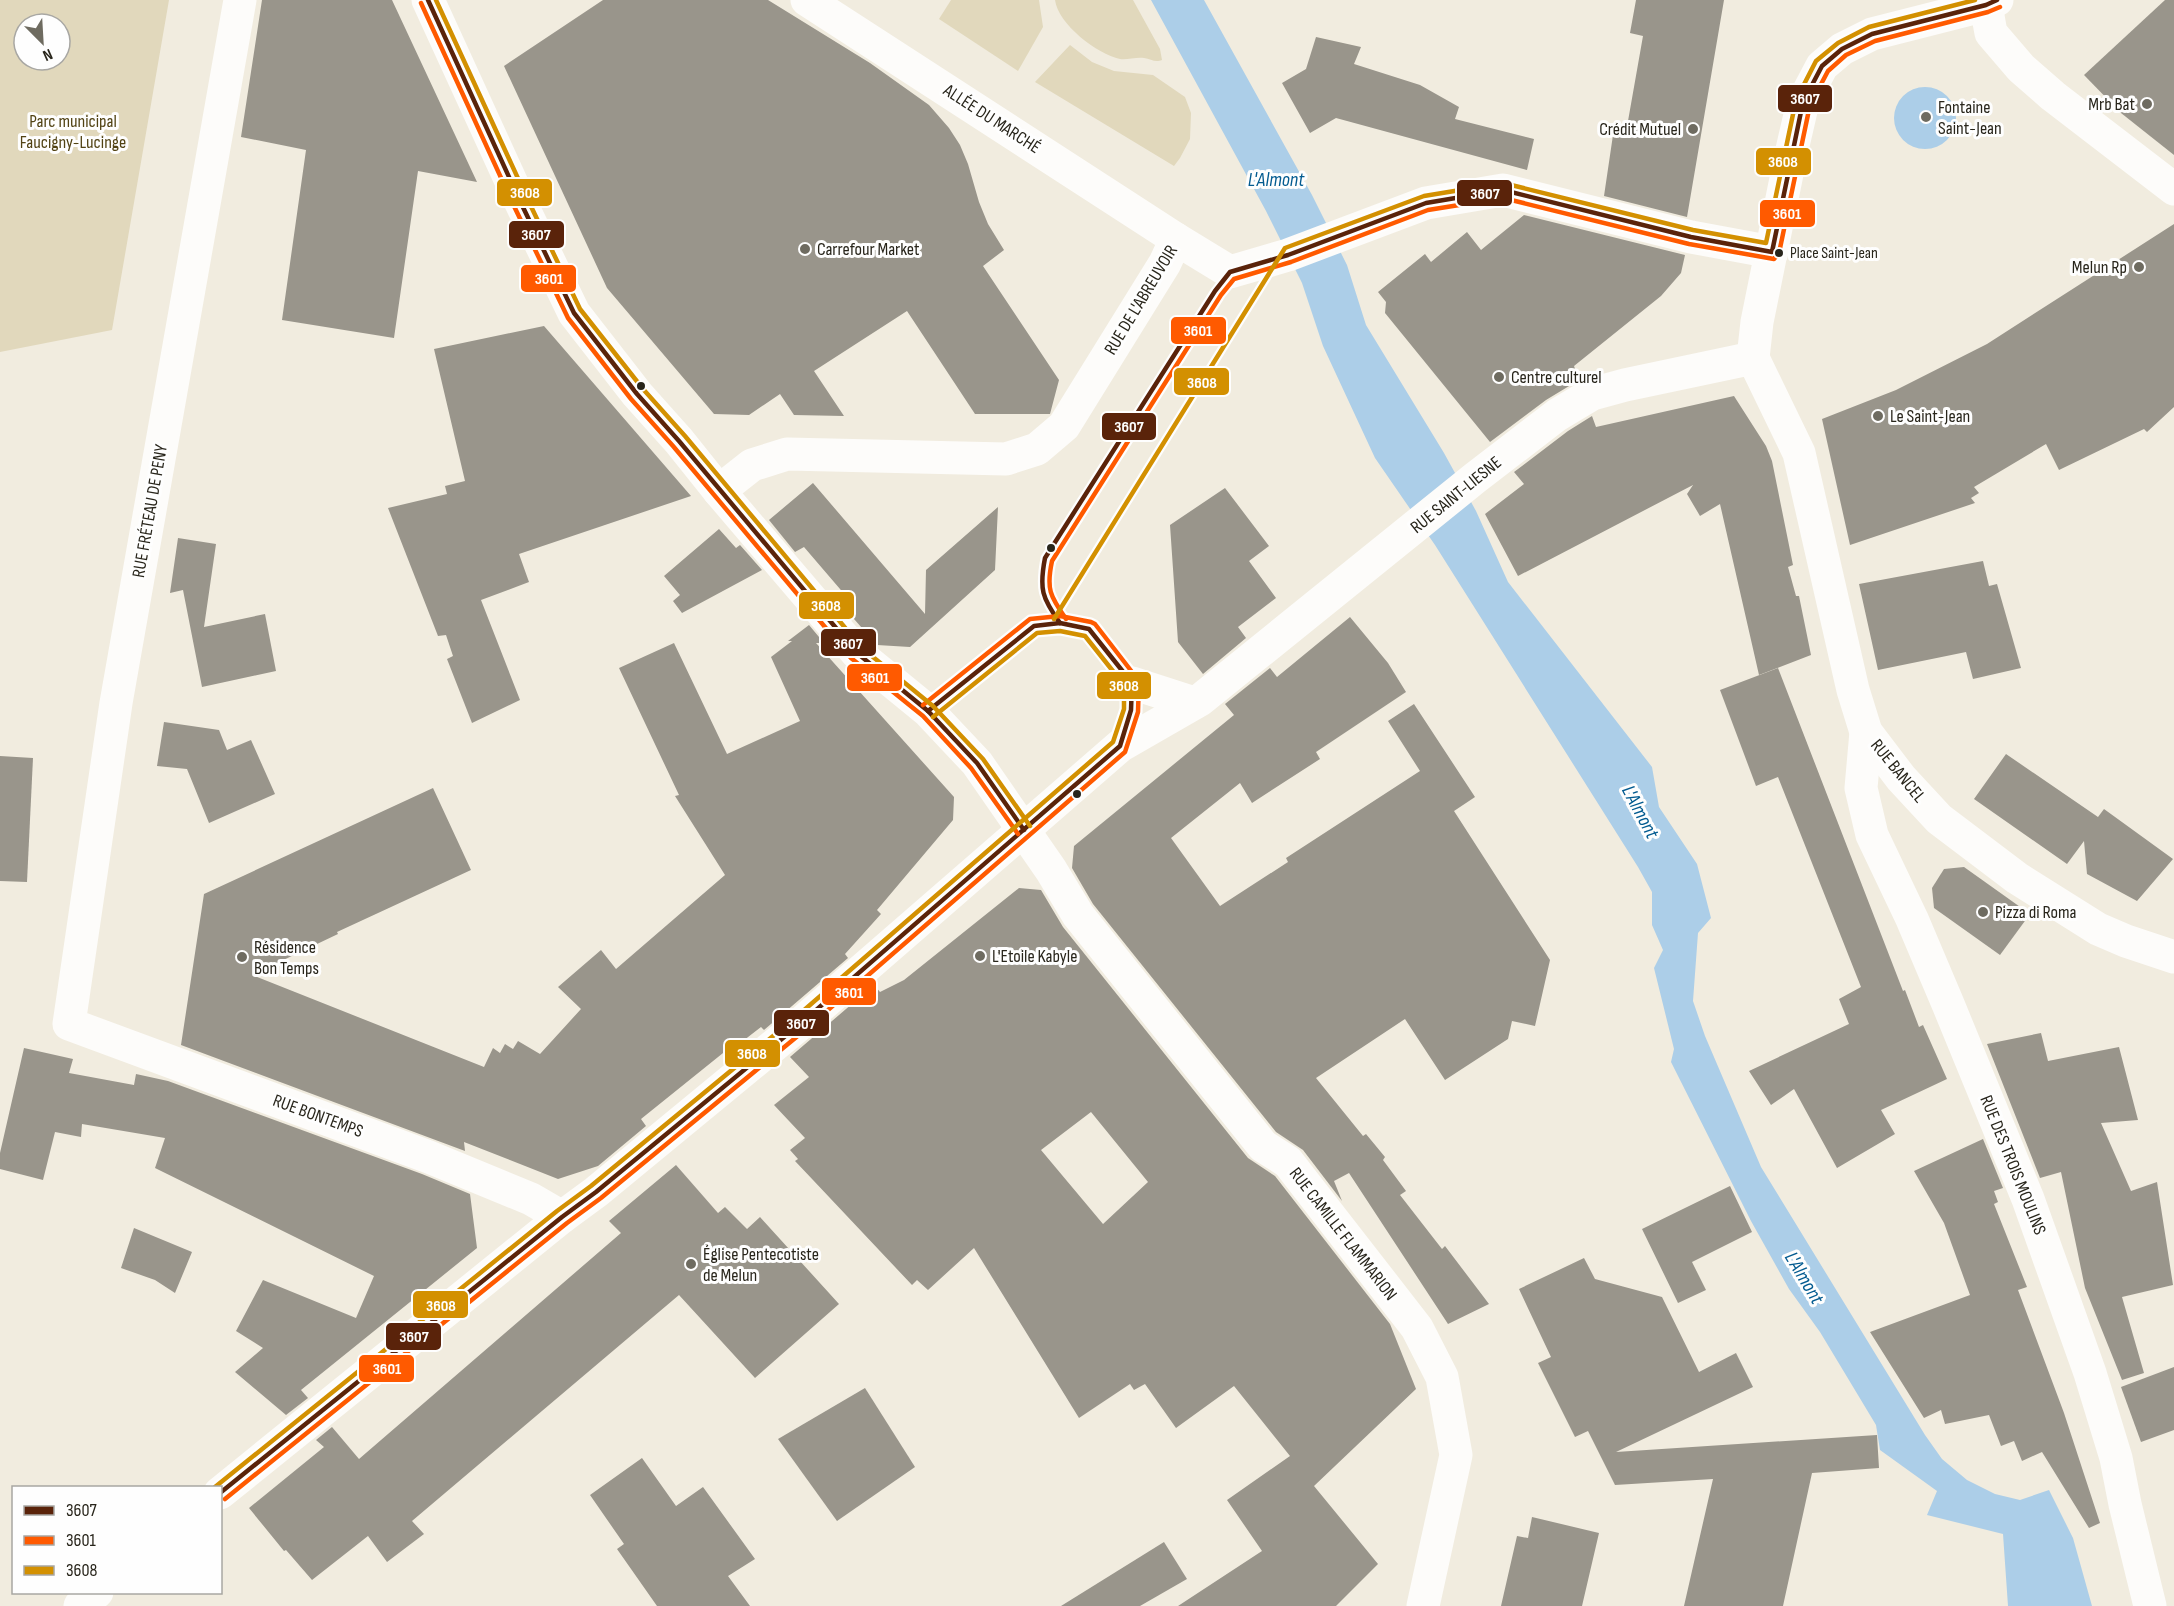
<svg xmlns="http://www.w3.org/2000/svg" width="2174" height="1606" font-family="'Sofia Sans Condensed',sans-serif">
  <style>
    .green { fill: #e1d8bc; fill-rule: evenodd }
    .water { fill: #accee8 }
    .building { fill: #99958b; fill-rule: evenodd }
    .lines { fill: none; stroke-linecap: round; stroke-linejoin: round }
    .minor { stroke: #fdfcfa; stroke-width: 33 }
    .major { stroke: #fdfcfa; stroke-width: 33 }
    .bus-1-casing { stroke: #fefefe; stroke-width: 9 }
    .bus-2-casing { stroke: #fefefe; stroke-width: 9 }
    .bus-3-casing { stroke: #fefefe; stroke-width: 9 }
    .bus-1 { stroke: #5a230a; stroke-width: 4.5 }
    .bus-2 { stroke: #ff5a00; stroke-width: 4.5 }
    .bus-3 { stroke: #d39001; stroke-width: 4.5 }
    .poi-dot { fill: #6e6b60; stroke: #fefefe; stroke-width: 2 }
    .bus-dot { fill: #28251b; stroke: #fefefe; stroke-width: 2 }
    .labels { text-anchor: middle; dominant-baseline: central; stroke-width: 6; stroke-linejoin: round; paint-order: stroke }
    .bus-label { font-size: 16px; fill: #28251b; stroke: #fefefe; text-anchor: start }
    .poi-label { font-size: 18px; fill: #28251b; stroke: #fefefe; text-anchor: start }
    .street-label { font-size: 18px; fill: #28251b; stroke: #fefefe }
    .park-label { font-size: 18px; fill: #524314; stroke: #fefefe }
    .water-label { font-size: 20px; font-style: italic; fill: #035b90; stroke: #fefefe }
    .line-badge { stroke: #fefefe; stroke-width: 2 }
    .badge-label { font-size: 16px; text-anchor: middle; font-weight: bold; fill: #fff }
  </style>
  <rect width="100%" height="100%" fill="#f1ecdf"/>
  <g class="green">
    <path d="M0 0H169L112 330 0 352ZM24 24H60V60H24Z"/>
    <path d="M951 0H1039L1043 27 1018 71 939 19Z"/>
    <path d="M1055 0H1133L1160 49 1162 60C1155 63 1151 59 1144 58 1136 57 1127 60 1120 59 1097 54 1058 24 1055 0Z"/>
    <path d="M1070 45 1092 62 1114 71 1153 75 1185 97 1191 113 1190 139 1180 158 1174 166 1035 82Z"/>
  </g>
  <g class="water">
    <path d="M1151 0H1204L1312 195 1347 265 1366 325 1444 453 1476 511 1508 582 1652 767 1659 807 1697 864 1711 918 1698 933 1693 1001 1705 1036 1761 1167 1925 1435 1942 1459 1967 1480 1995 1494 2020 1500 2049 1490 2073 1538 2092 1606H2008L2003 1534 1927 1515 1937 1491 1880 1450 1876 1425 1820 1332 1789 1289 1751 1221 1671 1062 1674 1049 1654 968 1663 950 1652 925V892L1638 867 1435 545 1375 458 1323 346 1302 283 1266 211Z"/>
    <circle cx="1925" cy="118" r="31"/>
  </g>
  <g class="building">
    <path d="M262 0H392L477 182 418 171 394 338 282 320 306 150 241 137Z"/>
    <path d="M603 0H768L870 63 929 105 949 128 960 145 968 164 979 202 988 224 1004 250 983 266 1059 380 1050 414H975L907 311 814 371 844 416 794 415 780 394 749 415 714 414 607 288 504 66Z"/>
    <path d="M1636 0H1724L1687 217 1604 196 1613 135 1625 138 1643 36 1630 33Z"/>
    <path d="M2165 0H2174V155L2121 113 2084 75Z"/>
    <path d="M1316 37 1361 47 1354 64 1420 85 1459 107 1455 119 1534 139 1527 170 1336 118 1310 133 1282 83 1306 69Z"/>
    <path d="M1524 215 1685 255 1681 273 1661 296 1574 366 1579 380 1546 400 1490 442 1385 313 1386 302 1378 292 1425 254 1431 262 1467 232 1481 250Z"/>
    <path d="M2174 224V407L2147 432 2144 429 2059 470 2046 444 1974 487 1979 493 1971 498 1975 503 1850 545 1822 419 1896 390 1987 344Z"/>
    <path d="M544 326 691 496 519 554 529 582 481 600 520 700 472 723 447 659 453 656 446 635 438 636 388 508 447 494 445 486 465 481 434 349Z"/>
    <path d="M1734 396 1766 446 1772 461 1793 565 1788 567 1796 596H1799L1811 655 1759 675 1720 504 1700 516 1687 494 1693 485 1518 576 1485 514 1524 484 1514 472 1568 431 1592 416 1596 427Z"/>
    <path d="M813 483 925 614 926 570 998 507 995 570 910 647 877 645 839 602 846 596 804 547 795 552 769 520Z"/>
    <path d="M1225 488 1269 546 1249 561 1276 598 1238 627 1246 638 1203 674 1178 642 1170 525Z"/>
    <path d="M719 529 736 548 740 545 762 570 682 613 673 601 680 595 664 576Z"/>
    <path d="M178 538 216 544 204 627 265 614 276 671 202 687 183 590 170 593Z"/>
    <path d="M1983 561 1989 586 1997 584 2021 668 1973 679 1966 652 1878 670 1859 584Z"/>
    <path d="M1350 617 1388 663 1406 692 1316 752 1320 759 1252 803 1240 783 1171 838 1220 906 1288 862 1286 858 1420 771 1388 721 1414 704 1475 797 1454 811 1550 960 1535 1026 1512 1021 1508 1039 1445 1080 1405 1019 1316 1078 1363 1136 1366 1134 1385 1157 1383 1160 1406 1191 1400 1195 1442 1249 1445 1246 1489 1304 1448 1324 1349 1173 1334 1181 1342 1201 1303 1150 1276 1132 1093 904 1072 868 1074 846 1234 715 1225 704 1270 668 1277 677Z"/>
    <path d="M809 625 824 643H816L954 797 953 820 877 910 881 914 845 954 848 958 764 1030 761 1027 730 1051 728 1049 641 1119 646 1126 598 1166 558 1179 464 1142 465 1151 181 1045 204 894 433 788 471 870 337 932 338 934 252 975 484 1067 493 1048 500 1053 505 1044 513 1049 518 1041 540 1054 581 1009 558 987 601 950 616 969 725 875 675 796 679 795 619 668 674 643 727 754 800 721 771 657 792 641H788Z"/>
    <path d="M1778 668 1903 991 1905 990 1919 1027 1923 1025 1947 1079 1881 1110 1895 1134 1837 1168 1794 1089 1771 1105 1749 1071 1849 1024 1839 999 1861 987 1778 777 1756 786 1720 690Z"/>
    <path d="M164 722 219 730 227 750 251 740 275 794 209 823 187 769 157 766Z"/>
    <path d="M2006 754 2098 817 2104 809 2173 859 2137 901 2087 874 2084 841 2067 864 1974 799Z"/>
    <path d="M0 756 33 758 27 882 0 881Z"/>
    <path d="M1964 867 2030 914 2000 955 1934 908 1932 888 1944 869Z"/>
    <path d="M1019 888 1041 890 1063 927 1248 1158 1275 1176 1390 1324 1416 1389 1314 1486 1378 1564 1336 1606H1178L1262 1551 1227 1500 1290 1456 1234 1386 1176 1428 1145 1384 1134 1390 1130 1384 1079 1418 974 1248 928 1290 917 1280 912 1285 813 1180 795 1161 798 1159 790 1150 805 1138 774 1105 809 1077 790 1057 874 985 880 992 904 980ZM1091 1112 1148 1182 1103 1224 1041 1150Z"/>
    <path d="M2041 1033 2048 1061 2119 1047 2138 1120 2101 1123 2131 1191 2157 1182 2173 1285 2122 1297 2144 1373 2122 1380 2085 1288 2061 1172 2040 1178 1987 1044Z"/>
    <path d="M24 1048 73 1059 69 1073 134 1085 136 1074 168 1081 422 1174 470 1194 477 1248 301 1390 308 1398 286 1415 235 1372 263 1348 236 1331 263 1280 356 1318 374 1276 155 1168 165 1138 82 1124 81 1137 55 1132 43 1180 0 1169V1153Z"/>
    <path d="M1983 1139 2003 1188 1994 1191 1998 1202 1994 1204 2027 1287 2018 1290 2064 1413 2100 1523 2089 1528 2042 1452 2022 1461 2014 1441 2001 1446 1989 1415 1945 1424 1941 1410 1924 1418 1870 1332 1970 1295 1944 1223 1914 1171Z"/>
    <path d="M676 1165 718 1213 725 1207 747 1229 760 1217 839 1304 755 1378 679 1295 412 1521 424 1534 387 1562 368 1536 312 1580 286 1550 284 1551 249 1508 324 1447 316 1440 332 1427 359 1459 621 1233 609 1221Z"/>
    <path d="M1730 1186 1752 1232 1692 1262 1706 1290 1678 1303 1642 1229Z"/>
    <path d="M134 1228 192 1252 175 1293 155 1280 121 1268Z"/>
    <path d="M1584 1258 1595 1279 1662 1297 1699 1372 1736 1353 1753 1387 1616 1452 1877 1435 1879 1468 1812 1473 1783 1606H1684L1713 1479 1615 1485 1588 1431 1575 1437 1538 1363 1551 1357 1519 1289Z"/>
    <path d="M2174 1367V1430L2141 1442 2121 1387Z"/>
    <path d="M865 1388 915 1467 837 1521 778 1439Z"/>
    <path d="M642 1458 676 1506 703 1487 755 1559 728 1576 750 1606H657L617 1549 624 1544 590 1495Z"/>
    <path d="M1532 1517 1599 1533 1582 1606H1501L1517 1536 1528 1538Z"/>
    <path d="M1164 1542 1187 1579 1140 1606H1061Z"/>
  </g>
  <g class="lines">
    <g class="minor">
      <path d="M240 0 116 703 69 1024 429 1157 531 1199 562 1217"/>
      <path d="M428 0 520 201 574 313 637 394 679 441 719 491 857 653 928 711 977 763 1051 870 1078 915 1263 1146 1288 1162 1417 1328 1442 1377 1456 1455 1423 1606"/>
      <path d="M807 0 1176 239"/>
      <path d="M1986 5 1991 33 2021 68 2053 96 2174 189"/>
      <path d="M719 491 752 465 787 454 1006 459 1037 449 1064 426 1165 263 1176 239 1230 272 1288 255 1426 203 1503 190 1691 237 1772 252"/>
      <path d="M1132 683 1194 703"/>
      <path d="M1866 732 1861 788 1872 835 1912 919 1948 1004 2028 1199 2090 1373 2116 1458 2125 1504 2150 1606"/>
    </g>
    <g class="major">
      <path d="M1997 0 1986 5 1872 34 1842 49 1822 66 1803 102 1791 154 1757 322 1753 358 1799 453 1853 690 1866 732 1901 778 1939 819 2017 878 2098 929 2126 941 2174 957"/>
      <path d="M220 1493 562 1217 596 1192 800 1024 1120 746 1200 700 1475 478 1557 415 1592 394 1625 385 1753 358"/>
      <path d="M80 1606 97 1592"/>
    </g>
    <g class="bus-1-casing">
      <g id="bus-1">
        <path d="M428 0 520 201 574 313 637 394 679 441 857 653 928 711 977 763 1024 830"/>
        <path d="M1060 623C1042 598 1039 589 1045 558L1215 291 1230 272 1288 255 1426 203 1503 190 1691 237 1772 252 1803 102 1822 66 1842 49 1872 34 1986 5 1997 0"/>
        <path d="M220 1493 562 1217 596 1192 800 1024 1120 746 1131 710 1132 683 1089 629 1060 623 1034 626 928 711"/>
      </g>
    </g>
    <g class="bus-2-casing">
      <g id="bus-2">
        <path d="M421 3 513 204 568 318 631 399 673 446 851 658 923 716 971 768 1018 834"/>
        <path d="M1066 619C1050 596 1046 589 1052 561L1221 295 1234 279 1291 262 1428 210 1503 198 1689 244 1774 259 1779 253 1810 105 1828 71 1846 55 1875 41 1988 12 2000 7"/>
        <path d="M225 1499 567 1223 601 1198 805 1030 1125 752 1138 712 1139 681 1095 624 1091 622 1060 616 1030 619 923 705"/>
      </g>
    </g>
    <g class="bus-3-casing">
      <g id="bus-3">
        <path d="M436 0 527 198 580 309 643 389 685 436 862 648 933 706 983 759 1030 826"/>
        <path d="M1054 619 1285 248 1424 196 1503 183 1693 230 1766 243 1796 100 1816 61 1838 43 1869 27 1975 0"/>
        <path d="M215 1487 557 1211 591 1186 795 1018 1113 742 1124 709V685L1085 636 1060 631 1037 633 933 717"/>
      </g>
    </g>
    <use href="#bus-1" class="bus-1"/>
    <use href="#bus-2" class="bus-2"/>
    <use href="#bus-3" class="bus-3"/>
  </g>
  <g class="poi-dot">
    <circle cx="2147" cy="104" r="6"/>
    <circle cx="1926" cy="117" r="6"/>
    <circle cx="1693" cy="129" r="6"/>
    <circle cx="805" cy="249" r="6"/>
    <circle cx="2139" cy="267" r="6"/>
    <circle cx="1499" cy="377" r="6"/>
    <circle cx="1878" cy="416" r="6"/>
    <circle cx="1983" cy="912" r="6"/>
    <circle cx="980" cy="956" r="6"/>
    <circle cx="242" cy="957" r="6"/>
    <circle cx="691" cy="1264" r="6"/>
  </g>
  <g class="bus-dot">
    <circle cx="1779" cy="253" r="5"/>
    <circle cx="641" cy="386" r="5"/>
    <circle cx="1051" cy="548" r="5"/>
    <circle cx="1077" cy="794" r="5"/>
  </g>
  <g class="labels">
    <g class="bus-label">
      <text x="1790" y="253">Place Saint-Jean</text>
    </g>
    <g class="poi-label">
      <text x="2135" y="104" text-anchor="end">Mrb Bat</text>
      <text x="1938" y="107">Fontaine<tspan x="1938" dy="21">Saint-Jean</tspan></text>
      <text x="1681" y="129" text-anchor="end">Crédit Mutuel</text>
      <text x="817" y="249">Carrefour Market</text>
      <text x="2127" y="267" text-anchor="end">Melun Rp</text>
      <text x="1511" y="377">Centre culturel</text>
      <text x="1890" y="416">Le Saint-Jean</text>
      <text x="1995" y="912">Pizza di Roma</text>
      <text x="254" y="947">Résidence<tspan x="254" dy="21">Bon Temps</tspan></text>
      <text x="992" y="956">L'Etoile Kabyle</text>
      <text x="703" y="1254">Église Pentecotiste<tspan x="703" dy="21">de Melun</tspan></text>
    </g>
    <g class="street-label">
      <text transform="translate(992 119) rotate(33)">ALLÉE DU MARCHÉ</text>
      <text transform="translate(1141 300) rotate(-59)">RUE DE L'ABREUVOIR</text>
      <text transform="translate(1456 495) rotate(-39)">RUE SAINT-LIESNE</text>
      <text transform="translate(150 511) rotate(-80)">RUE FRÉTEAU DE PENY</text>
      <text transform="translate(1898 771) rotate(51)">RUE BANCEL</text>
      <text transform="translate(318 1116) rotate(20)">RUE BONTEMPS</text>
      <text transform="translate(2013 1165) rotate(68)">RUE DES TROIS MOULINS</text>
      <text transform="translate(1343 1234) rotate(52)">RUE CAMILLE FLAMMARION</text>
    </g>
    <g class="park-label">
      <text x="73" y="121">Parc municipal<tspan x="73" dy="21">Faucigny-Lucinge</tspan></text>
    </g>
    <g class="water-label">
      <text x="1276" y="180">L'Almont</text>
      <text transform="translate(1640 812) rotate(62)">L'Almont</text>
      <text transform="translate(1804 1278) rotate(59)">L'Almont</text>
    </g>
  </g>
  <g class="line-badge">
    <rect x="1777" y="84" width="56" height="29" rx="6" fill="#5a230a"/>
    <rect x="1755" y="147" width="57" height="29" rx="6" fill="#d39001"/>
    <rect x="496" y="178" width="57" height="29" rx="6" fill="#d39001"/>
    <rect x="1456" y="179" width="57" height="28" rx="6" fill="#5a230a"/>
    <rect x="1759" y="199" width="57" height="29" rx="6" fill="#ff5a00"/>
    <rect x="508" y="220" width="57" height="29" rx="6" fill="#5a230a"/>
    <rect x="520" y="264" width="57" height="29" rx="6" fill="#ff5a00"/>
    <rect x="1170" y="316" width="57" height="29" rx="6" fill="#ff5a00"/>
    <rect x="1173" y="367" width="57" height="29" rx="6" fill="#d39001"/>
    <rect x="1101" y="412" width="56" height="29" rx="6" fill="#5a230a"/>
    <rect x="798" y="591" width="57" height="29" rx="6" fill="#d39001"/>
    <rect x="820" y="628" width="57" height="29" rx="6" fill="#5a230a"/>
    <rect x="846" y="663" width="57" height="29" rx="6" fill="#ff5a00"/>
    <rect x="1096" y="671" width="56" height="29" rx="6" fill="#d39001"/>
    <rect x="821" y="977" width="56" height="29" rx="6" fill="#ff5a00"/>
    <rect x="773" y="1009" width="57" height="28" rx="6" fill="#5a230a"/>
    <rect x="724" y="1039" width="57" height="29" rx="6" fill="#d39001"/>
    <rect x="412" y="1290" width="57" height="29" rx="6" fill="#d39001"/>
    <rect x="385" y="1322" width="57" height="29" rx="6" fill="#5a230a"/>
    <rect x="358" y="1354" width="57" height="29" rx="6" fill="#ff5a00"/>
  </g>
  <g class="badge-label">
    <text x="1805" y="104">3607</text>
    <text x="1783" y="167">3608</text>
    <text x="525" y="198">3608</text>
    <text x="1485" y="199">3607</text>
    <text x="1787" y="219">3601</text>
    <text x="536" y="240">3607</text>
    <text x="549" y="284">3601</text>
    <text x="1198" y="336">3601</text>
    <text x="1202" y="388">3608</text>
    <text x="1129" y="432">3607</text>
    <text x="826" y="611">3608</text>
    <text x="848" y="649">3607</text>
    <text x="875" y="683">3601</text>
    <text x="1124" y="691">3608</text>
    <text x="849" y="998">3601</text>
    <text x="801" y="1029">3607</text>
    <text x="752" y="1059">3608</text>
    <text x="441" y="1311">3608</text>
    <text x="414" y="1342">3607</text>
    <text x="387" y="1374">3601</text>
  </g>
  <rect x="12" y="1486" width="210" height="108" fill="#fefefe" stroke="#a8a7a3" stroke-width="1.5"/>
  <rect x="24" y="1506" width="30" height="9" fill="#5a230a" stroke="#a8a7a3" stroke-width="1.5"/>
  <text x="66" y="1516" font-size="18" fill="#28251b">3607</text>
  <rect x="24" y="1536" width="30" height="9" fill="#ff5a00" stroke="#a8a7a3" stroke-width="1.5"/>
  <text x="66" y="1546" font-size="18" fill="#28251b">3601</text>
  <rect x="24" y="1566" width="30" height="9" fill="#d39001" stroke="#a8a7a3" stroke-width="1.5"/>
  <text x="66" y="1576" font-size="18" fill="#28251b">3608</text>
  <g transform="translate(42 42) rotate(156)"><circle r="28" fill="#fefefe" stroke="#a8a7a3" stroke-width="1.5"/>
  <path d="M0-4.5L10 22L0 15L-10 22Z" fill="#6e6b60"/>
  <text y="-9" font-size="16" font-weight="bold" text-anchor="middle" fill="#28251b">N</text>
  </g>
</svg>
